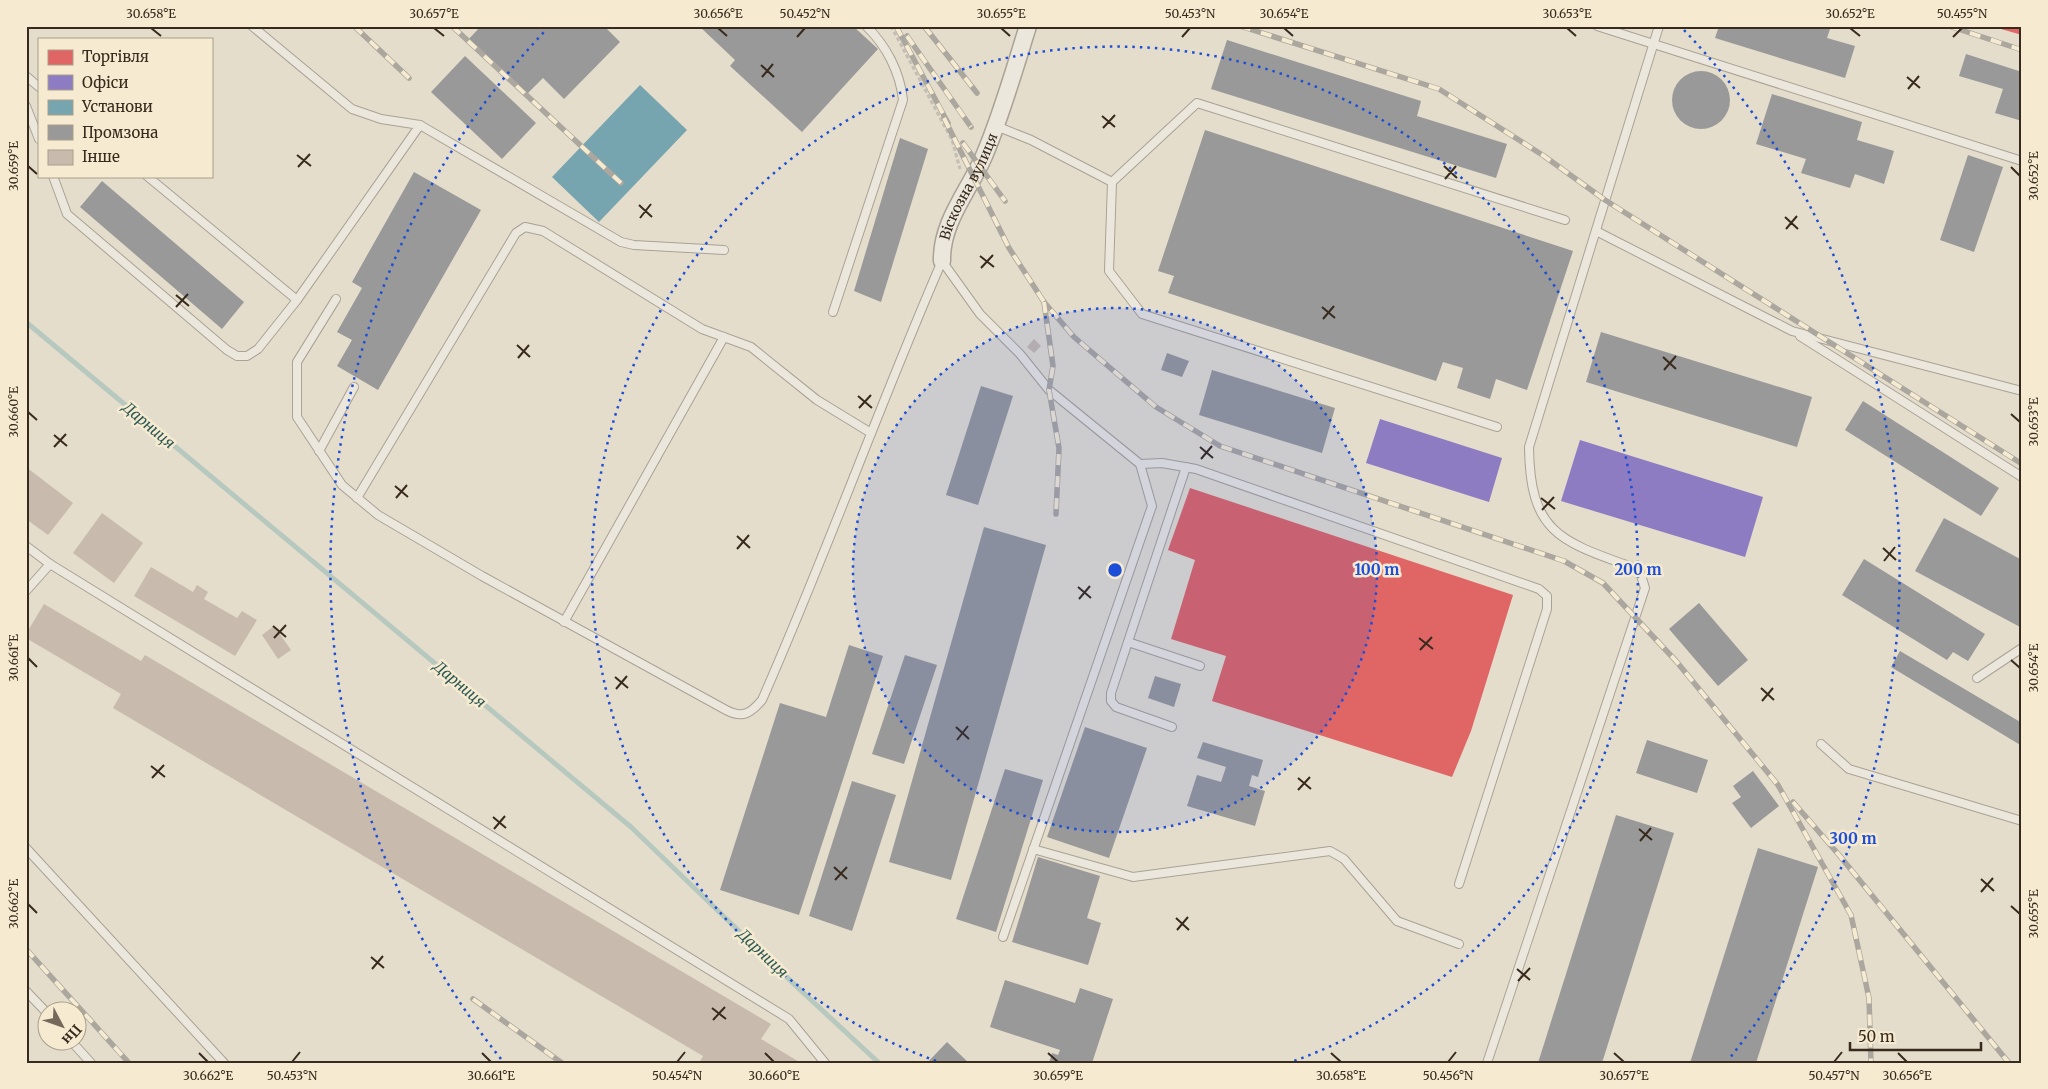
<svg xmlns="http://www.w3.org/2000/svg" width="2048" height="1089" font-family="Merriweather,serif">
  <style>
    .shops { fill: #e06666 }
    .offices { fill: #8e7cc3 }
    .public { fill: #76a5af }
    .industry { fill: #999 }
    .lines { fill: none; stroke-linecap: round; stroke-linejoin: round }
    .stream { stroke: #b7c9bf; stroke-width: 5 }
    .building { fill: #c8bbad }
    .lane-casing { stroke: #a9a295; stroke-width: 10 }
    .street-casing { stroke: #a9a295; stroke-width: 19 }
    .path { stroke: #c5beb4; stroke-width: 3; stroke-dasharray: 4 2.5; stroke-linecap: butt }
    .lane { stroke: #ece7dd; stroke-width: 8 }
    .street { stroke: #ece7dd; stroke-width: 16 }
    .rail-casing { stroke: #aba79e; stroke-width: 5.5 }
    .rail { stroke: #f6ebd1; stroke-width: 4; stroke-dasharray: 11; stroke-linecap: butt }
    .ticks { fill: none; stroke: #382a1d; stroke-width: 2 }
    .ring { fill: none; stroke: #1d4ed8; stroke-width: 2.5; stroke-dasharray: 2.5 5 }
    .labels { text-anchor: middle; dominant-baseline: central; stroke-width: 5; stroke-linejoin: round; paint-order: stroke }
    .street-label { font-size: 14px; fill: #382a1d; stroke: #f6ebd1 }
    .water-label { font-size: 15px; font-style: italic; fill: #2c5956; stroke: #f6ebd1 }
    .centre { fill: #1d4ed8; stroke: #f6ebd1; stroke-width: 2.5 }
    .ring-label { font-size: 15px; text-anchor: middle; font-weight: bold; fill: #1d4ed8; stroke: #f6ebd1; stroke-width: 5; stroke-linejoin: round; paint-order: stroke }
    .neatline { fill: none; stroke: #382a1d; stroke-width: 2 }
    .ticks-label { font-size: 12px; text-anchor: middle; fill: #382a1d }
  </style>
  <rect width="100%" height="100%" fill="#e4ddcc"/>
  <g class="shops">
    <path d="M1994 26H2022V35L1994 27Z"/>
    <path d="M1190 488 1513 595 1471 731 1452 777 1212 701 1226 656 1171 639 1195 560 1168 550Z"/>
  </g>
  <g class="offices">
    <path d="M1380 419 1502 458 1489 502 1366 463Z"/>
    <path d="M1580 440 1763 497 1745 557 1561 501Z"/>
  </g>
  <path class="public" d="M640 85 687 130 599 222 552 177Z"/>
  <g class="industry">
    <path d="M481 26H604L620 42 564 99 543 78 525 96 467 41Z"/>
    <path d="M699 26H853L878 49 802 132 730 66 735 60Z"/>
    <path d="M1719 26H1831L1827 38 1855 46 1845 78 1715 38Z"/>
    <path d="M1227 40 1421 101 1417 116 1507 144 1496 178 1211 89Z"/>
    <path d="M1966 54 2022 72V121L1995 113 2003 89 1959 76Z"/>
    <path d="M465 56 536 123 502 159 431 92Z"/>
    <circle cx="1701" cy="100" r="29"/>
    <path d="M1772 94 1862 122 1857 140 1894 151 1884 184 1855 174 1850 188 1801 173 1806 159 1756 144Z"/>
    <path d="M1205 130 1573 251 1527 390 1496 379 1490 399 1457 388 1463 368 1443 362 1436 381 1168 293 1174 276 1158 271Z"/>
    <path d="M900 138 928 149 881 302 854 291Z"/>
    <path d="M1968 155 2003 167 1974 252 1940 240Z"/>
    <path d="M414 172 481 210 378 390 337 366 352 340 337 332 362 288 352 282Z"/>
    <path d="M102 181 244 302 222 329 80 207Z"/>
    <path d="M1601 332 1812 397 1797 447 1586 382Z"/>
    <path d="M1167 353 1189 361 1182 377 1161 370Z"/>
    <path d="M1212 370 1335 408 1322 453 1199 415Z"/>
    <path d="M981 386 1013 396 978 505 946 495Z"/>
    <path d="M1863 401 1999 488 1981 516 1845 430Z"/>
    <path d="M1944 518 2022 560V628L1915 571Z"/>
    <path d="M984 527 1046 545 951 880 889 862Z"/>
    <path d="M1864 559 1985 634 1968 661 1953 652 1947 660 1842 595Z"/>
    <path d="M1699 603 1748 660 1718 686 1669 629Z"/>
    <path d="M849 645 883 656 799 915 720 890 780 703 826 717Z"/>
    <path d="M1900 651 2022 723V746L1891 667Z"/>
    <path d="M905 655 937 665 904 764 872 754Z"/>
    <path d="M1155 676 1181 684 1174 707 1148 698Z"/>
    <path d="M1085 727 1147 748 1109 858 1047 837Z"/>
    <path d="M1647 740 1708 760 1697 793 1636 773Z"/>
    <path d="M1203 742 1263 760 1258 777 1252 775 1249 786 1265 791 1255 826 1187 806 1197 775 1221 782 1226 767 1197 758Z"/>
    <path d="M1005 769 1043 780 996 932 956 919Z"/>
    <path d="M1753 771 1779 806 1751 828 1732 803 1741 797 1733 786Z"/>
    <path d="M852 781 896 795 852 931 809 916Z"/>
    <path d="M1616 815 1674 833 1602 1063H1538Z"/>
    <path d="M1758 848 1818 867 1756 1063H1690Z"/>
    <path d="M1038 857 1100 876 1087 918 1101 923 1088 965 1012 942Z"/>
    <path d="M1005 980 1075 1003 1080 988 1113 999 1092 1063H1049L1052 1053 1058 1055 1060 1050 990 1027Z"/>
    <path d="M947 1042 969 1063H927Z"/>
  </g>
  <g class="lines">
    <path class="stream" d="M26 322 631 827 795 985 879 1063"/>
  </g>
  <g class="building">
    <path d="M1034 339 1041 346 1034 353 1027 347Z"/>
    <path d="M26 467 73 503 48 535 26 519Z"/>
    <path d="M102 513 143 543 114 583 73 553Z"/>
    <path d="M151 567 193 592 197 585 208 592 204 599 237 618 242 611 257 620 235 656 134 596Z"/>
    <path d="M44 604 141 661 145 655 771 1024 761 1039 801 1063H699L703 1056 113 708 121 694 26 638V634Z"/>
    <path d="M274 626 291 650 278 659 262 635Z"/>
  </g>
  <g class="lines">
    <g class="lane-casing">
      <g id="lane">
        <path d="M1597 26 2022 161"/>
        <path d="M26 76 39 87"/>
        <path d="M26 106 39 139"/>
        <path d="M420 125 621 242 634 245 724 250"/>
        <path d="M996 126 1031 140 1112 182 1109 271 1142 314 1497 427"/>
        <path d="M53 176 67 214 227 350 237 356H247L258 349 297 300 420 125 381 119 352 109 252 26"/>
        <path d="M147 176 297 300"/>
        <path d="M1112 182 1197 103 1565 220"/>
        <path d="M1596 231 1792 331 2022 391"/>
        <path d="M942 261 980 314 1020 354 1049 390 1140 464 1162 463 1196 469 1539 589 1547 596V609L1459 884"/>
        <path d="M336 299 297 362V417L342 485 378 515 482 576 726 710C743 719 751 713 762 700 826 555 879 406 942 261"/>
        <path d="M833 312 903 100C900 72 886 45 866 26"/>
        <path d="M1800 336 2022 477"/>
        <path d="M319 451 354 387"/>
        <path d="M357 498 516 233 525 227 543 231 702 329 751 347 817 400 871 433"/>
        <path d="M26 546 50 564"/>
        <path d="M26 591 50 564 789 1019 825 1063"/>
        <path d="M564 622 724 337"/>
        <path d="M1128 642 1200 666"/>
        <path d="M1977 678 2022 648"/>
        <path d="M1172 727 1116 707 1111 701V693L1186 467"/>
        <path d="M1821 744 1849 769 2022 821"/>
        <path d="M26 848 224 1063"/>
        <path d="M1033 849 1133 877 1330 851 1344 859 1397 921 1459 944"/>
        <path d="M1003 937 1152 506 1140 464"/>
        <path d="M26 991 48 1014"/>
        <path d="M72 1042 91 1063"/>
        <path d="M1487 1063 1645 588 1640 572 1632 567C1559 541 1530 532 1529 447L1659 26"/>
      </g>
    </g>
    <g class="street-casing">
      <g id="street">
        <path id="s1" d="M942 261C941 222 969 191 984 156 1002 114 1014 70 1028 26"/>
      </g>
    </g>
    <path class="path" d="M891 26 952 140 960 169"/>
    <use href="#lane" class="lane"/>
    <use href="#street" class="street"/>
    <g class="rail-casing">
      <g id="rail">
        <path d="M354 26 409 78"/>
        <path d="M452 26 621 183"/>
        <path d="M896 26 948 123"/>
        <path d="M924 26 977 93"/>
        <path d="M1240 26 1439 89 1544 156 1605 200 2022 464"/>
        <path d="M1949 26 2022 50"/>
        <path d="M907 36 971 127"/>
        <path d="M944 118 1009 248 1044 302 1074 337 1156 407 1220 446 1564 561 1603 583 1676 661 1778 785 1851 915 1869 998 1871 1063"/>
        <path d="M963 143 1005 201"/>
        <path d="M1044 302 1053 366 1049 390 1059 448 1056 514"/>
        <path d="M1793 802 1839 855 2009 1063"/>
        <path d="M26 949 129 1063"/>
        <path d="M473 999 562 1063"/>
      </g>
    </g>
    <use href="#rail" class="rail"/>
  </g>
  <path class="ticks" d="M151 28 161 36M434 28 444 36M718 28 727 36M1001 28 1010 36M1284 28 1293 36M1567 28 1576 36M1850 28 1860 36M797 37 805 28M1182 37 1190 28M1953 37 1962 28M761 65 774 77M762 77 773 64M1907 77 1920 88M1908 89 1919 76M1102 116 1115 127M1103 128 1115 115M297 155 311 166M28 166 37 174M1444 166 1457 178M298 167 310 154M2011 167 2020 176M1445 179 1456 166M639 205 652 217M1785 217 1798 229M640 218 651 204M1786 229 1797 216M980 256 994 267M981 268 993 255M176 295 189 306M176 307 188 294M1322 307 1335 318M1323 319 1334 306M517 345 530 357M1663 357 1676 369M518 358 529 345M1664 370 1676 356M858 396 872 408M859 408 871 395M28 412 37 420M2011 414 2020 422M54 435 67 446M54 447 66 434M1200 447 1213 458M1201 459 1212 446M395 486 408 497M396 498 407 485M1541 498 1555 509M1542 510 1554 497M737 536 750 548M1883 548 1896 560M737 549 749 535M1884 561 1895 547M1078 587 1091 598M1079 599 1090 586M273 626 286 637M274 638 286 625M1419 638 1433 649M1420 650 1432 637M28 658 37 667M2011 660 2020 668M615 677 628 688M1761 688 1774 700M616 689 627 676M1762 701 1773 688M956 727 969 739M957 740 968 726M151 766 165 777M152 778 164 765M1298 778 1311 789M1298 790 1310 777M493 817 506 828M494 829 505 816M1639 829 1652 840M1640 841 1651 828M834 867 847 879M1981 879 1994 891M835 880 847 867M1981 892 1993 878M28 904 37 913M2011 906 2020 914M1176 918 1189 930M1177 930 1188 917M371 957 384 968M372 969 383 956M1517 969 1530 980M1518 981 1530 968M712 1008 726 1019M713 1020 725 1007M199 1053 208 1062M482 1053 491 1062M765 1053 774 1062M1048 1053 1058 1062M1331 1053 1341 1062M1614 1053 1624 1062M1898 1053 1907 1062M292 1062 300 1052M677 1062 685 1052M1448 1062 1456 1052M1834 1062 1842 1052"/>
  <circle cx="1115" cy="570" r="262" fill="#1d4ed8" fill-opacity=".12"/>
  <g class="ring">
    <circle cx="1115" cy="570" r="262"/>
    <path d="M936 1061A523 523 0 1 1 1294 1061"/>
    <path d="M501 1059A785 785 0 0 1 546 30M1684 30A785 785 0 0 1 1729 1059"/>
  </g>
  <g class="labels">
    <g class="street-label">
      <text stroke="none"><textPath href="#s1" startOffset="80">Віскозна вулиця</textPath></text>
    </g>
    <g class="water-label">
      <text transform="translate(149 425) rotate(40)">Дарниця</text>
      <text transform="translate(460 684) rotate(40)">Дарниця</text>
      <text transform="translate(763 953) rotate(44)">Дарниця</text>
    </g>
  </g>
  <circle cx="1115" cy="570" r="8" class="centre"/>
  <g class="ring-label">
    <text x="1377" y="575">100 m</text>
    <text x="1638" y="575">200 m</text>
    <text x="1853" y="844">300 m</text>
  </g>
  <rect width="2048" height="1089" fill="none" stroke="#f6ebd1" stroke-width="55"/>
  <rect x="38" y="38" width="175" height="140" fill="#f6ebd1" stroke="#aa9e89"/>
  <rect x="48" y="50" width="25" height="15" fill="#e06666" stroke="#aa9e89"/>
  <text x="82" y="62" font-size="15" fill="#382a1d">Торгівля</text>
  <rect x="48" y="75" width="25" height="15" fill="#8e7cc3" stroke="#aa9e89"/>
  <text x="82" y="88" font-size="15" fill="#382a1d">Офіси</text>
  <rect x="48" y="100" width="25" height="15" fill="#76a5af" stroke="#aa9e89"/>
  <text x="82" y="112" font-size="15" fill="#382a1d">Установи</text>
  <rect x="48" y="125" width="25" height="15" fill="#999999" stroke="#aa9e89"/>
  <text x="82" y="138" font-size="15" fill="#382a1d">Промзона</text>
  <rect x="48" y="150" width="25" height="15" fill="#c8bbad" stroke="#aa9e89"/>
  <text x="82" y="162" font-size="15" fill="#382a1d">Інше</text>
  <g transform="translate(62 1026) rotate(131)"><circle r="24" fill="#f6ebd1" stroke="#aa9e89"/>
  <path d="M0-4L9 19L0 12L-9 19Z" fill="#74695a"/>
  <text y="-8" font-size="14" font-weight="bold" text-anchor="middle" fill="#382a1d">Пн</text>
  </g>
  <path d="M1850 1042v8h131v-8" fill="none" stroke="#382a1d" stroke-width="2.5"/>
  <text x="1858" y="1042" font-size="15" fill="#382a1d" stroke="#f6ebd1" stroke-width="4" paint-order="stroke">50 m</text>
  <rect x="28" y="28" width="1992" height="1034" class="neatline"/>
  <g class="ticks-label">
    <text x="151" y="18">30.658°E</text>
    <text x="434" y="18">30.657°E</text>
    <text x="718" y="18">30.656°E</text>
    <text x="805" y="18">50.452°N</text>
    <text x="1001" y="18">30.655°E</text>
    <text x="1190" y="18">50.453°N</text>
    <text x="1284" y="18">30.654°E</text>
    <text x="1567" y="18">30.653°E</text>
    <text x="1850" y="18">30.652°E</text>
    <text x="1962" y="18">50.455°N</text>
    <text transform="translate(14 166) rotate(-90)" y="4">30.659°E</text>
    <text transform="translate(2034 176) rotate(-90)" y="4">30.652°E</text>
    <text transform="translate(14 412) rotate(-90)" y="4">30.660°E</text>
    <text transform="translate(2034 422) rotate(-90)" y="4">30.653°E</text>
    <text transform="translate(14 658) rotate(-90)" y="4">30.661°E</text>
    <text transform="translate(2034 668) rotate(-90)" y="4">30.654°E</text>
    <text transform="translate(14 904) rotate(-90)" y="4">30.662°E</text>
    <text transform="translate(2034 914) rotate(-90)" y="4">30.655°E</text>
    <text x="208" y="1080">30.662°E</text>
    <text x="292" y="1080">50.453°N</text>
    <text x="491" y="1080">30.661°E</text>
    <text x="677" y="1080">50.454°N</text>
    <text x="774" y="1080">30.660°E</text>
    <text x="1058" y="1080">30.659°E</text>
    <text x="1341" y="1080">30.658°E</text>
    <text x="1448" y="1080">50.456°N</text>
    <text x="1624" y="1080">30.657°E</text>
    <text x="1834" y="1080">50.457°N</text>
    <text x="1907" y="1080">30.656°E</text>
  </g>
</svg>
